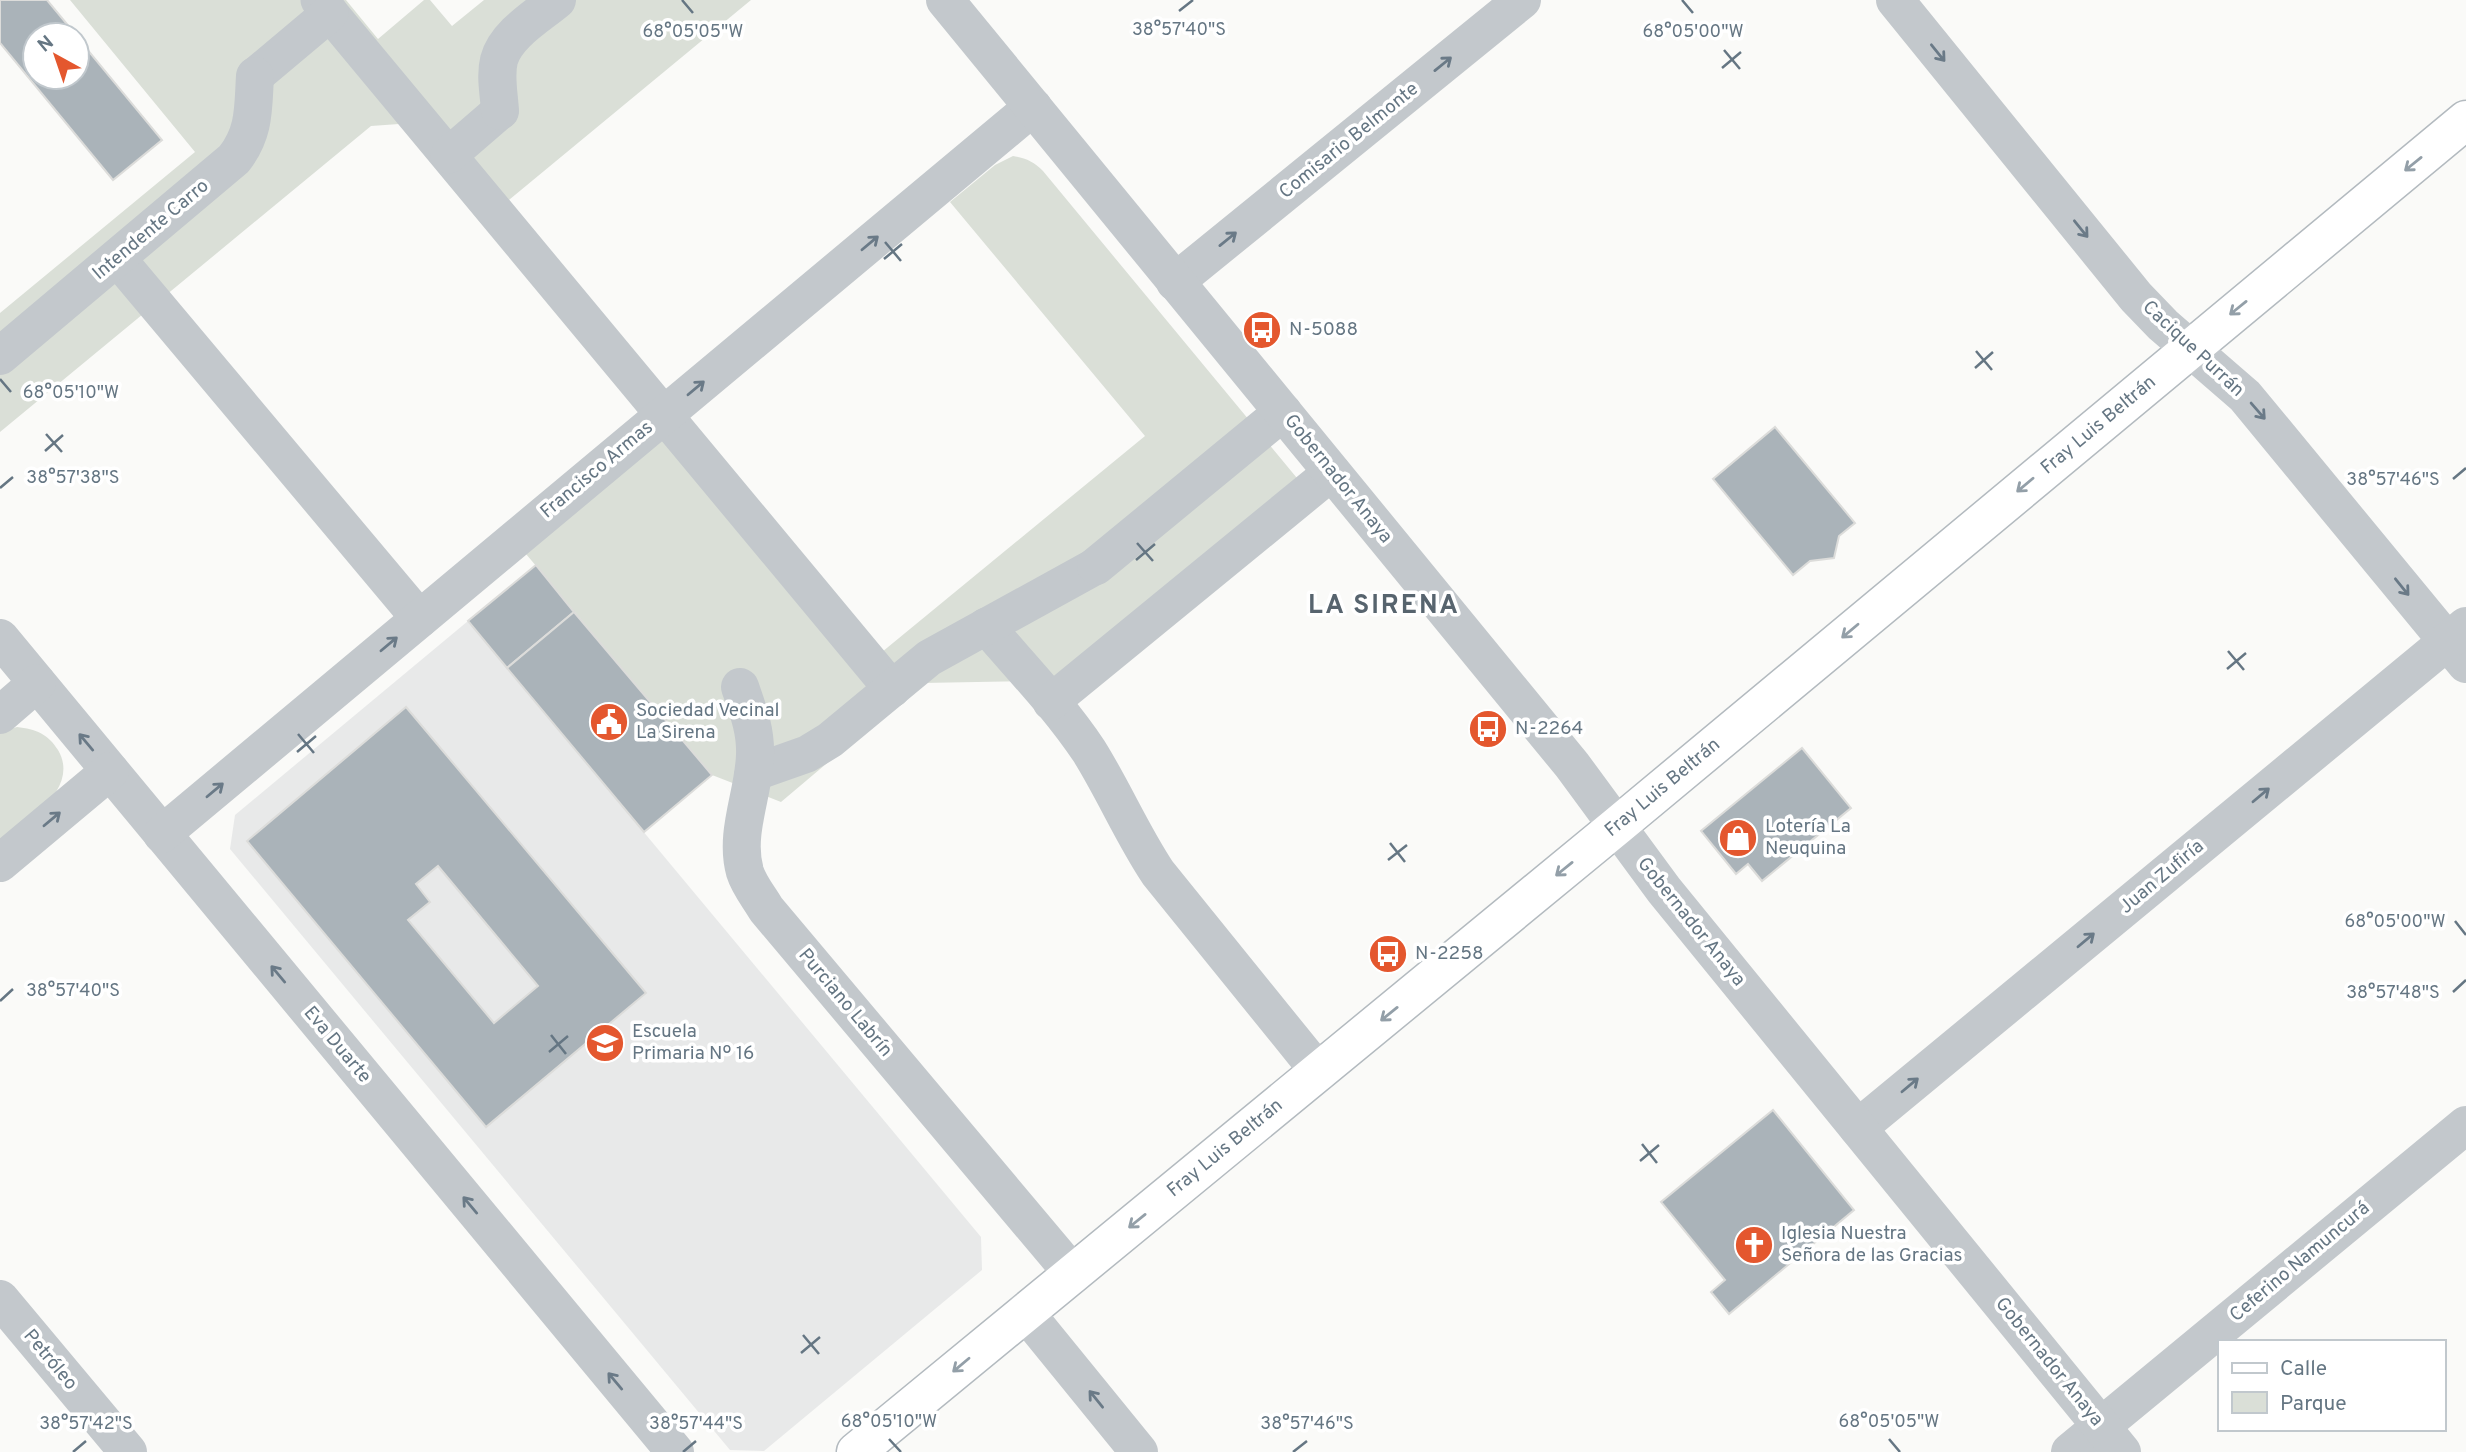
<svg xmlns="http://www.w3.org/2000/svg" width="2466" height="1452" font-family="Overpass,sans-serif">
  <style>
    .built { fill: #e8e9e9 }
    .green { fill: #dadfd7 }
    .building { fill: #aab3b9; stroke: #dcdcda; stroke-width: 2; fill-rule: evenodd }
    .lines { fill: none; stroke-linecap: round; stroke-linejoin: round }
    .secondary-casing { stroke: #b3babf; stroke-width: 41 }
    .pedestrian { stroke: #c3c8cc; stroke-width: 37 }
    .minor { stroke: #c3c8cc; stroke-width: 38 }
    .tertiary { stroke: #c3c8cc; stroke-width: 38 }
    .secondary { stroke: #fff; stroke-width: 38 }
    .oneway { stroke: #6a7a87 }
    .oneway2 { stroke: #939fa8 }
    .ticks { fill: none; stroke: #657683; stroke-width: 2.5 }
    .labels { text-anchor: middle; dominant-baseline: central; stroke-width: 7; stroke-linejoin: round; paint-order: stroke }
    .street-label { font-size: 19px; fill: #657683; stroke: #fff }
    .poi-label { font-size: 19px; fill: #657683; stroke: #fff; text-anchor: start }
    .district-label { font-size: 26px; font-weight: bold; letter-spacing: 2px; fill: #57646e; stroke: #fff }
    .ticks-label { font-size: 18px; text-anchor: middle; fill: #657683; stroke: #fff; stroke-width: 7; stroke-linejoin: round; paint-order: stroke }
  </style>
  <rect width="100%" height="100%" fill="#fafaf8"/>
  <path class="built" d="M468 621 981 1237 982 1270 764 1451 730 1450 230 849 235 815Z"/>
  <g class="green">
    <path d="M70 0H346L378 39 424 0H430L452 26 484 0H751L481 223 399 124 371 126 0 432V313L195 152Z"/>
    <path d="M1013 156C1026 158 1034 162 1043 171L1316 501 1093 680 922 683 781 802 712 775 526 554 687 419 882 652 1145 436 950 202 995 165Z"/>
    <path d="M17 727C36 729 48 734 58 750 81 789 25 823 0 845V732Z"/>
  </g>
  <g class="building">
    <path d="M0 0H47L76 35H35V77H77V37L162 140 113 180 0 43Z"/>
    <path d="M1775 427 1855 523 1839 536 1834 558 1810 561 1793 575 1713 479Z"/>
    <path d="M536 565 574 612 507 668 468 621Z"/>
    <path d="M574 612 712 775 644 832 507 668Z"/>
    <path d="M406 707 646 993 486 1127 247 841ZM438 866 538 986 494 1023 408 920 430 902 416 884Z"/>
    <path d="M1802 748 1851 808 1762 881 1748 864 1736 874 1701 831Z"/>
    <path d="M1773 1110 1854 1210 1729 1314 1711 1292 1725 1280 1661 1202Z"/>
  </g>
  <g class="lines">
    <g class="secondary-casing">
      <g id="secondary">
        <path id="s1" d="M856 1452 1617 826 2466 120"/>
      </g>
    </g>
    <g class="pedestrian">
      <path d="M319 0 892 689"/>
      <path d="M255 76 330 13"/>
      <path d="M449 155 500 111"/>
      <path d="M117 258 420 619"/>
      <path d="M986 626C1021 667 1059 706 1089 751 1114 791 1132 834 1158 873L1319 1072"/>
      <path d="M1051 702 1332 472"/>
      <path d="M753 773 807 754 830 740 929 658 1096 566"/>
    </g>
    <g class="minor">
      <path d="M1895 0 2136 297 2163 325 2245 396 2466 664"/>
      <path d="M500 111C499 94 495 76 499 60 506 34 538 16 557 0"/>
      <path d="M1175 282 1522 0"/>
      <path d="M0 356 234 159C255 132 253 109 255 76"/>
      <path d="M1096 566 1283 412"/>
      <path d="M0 638 675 1452"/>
      <path d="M740 687C748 710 756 731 755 755 754 794 734 833 745 872 749 885 759 897 766 909L1073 1274"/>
      <path d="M0 715 37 683"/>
      <path d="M162 834 1033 107"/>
      <path d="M0 863 110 771"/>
      <path d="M1858 1128 2466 626"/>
      <path d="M0 1299 128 1452"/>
      <path d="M1025 1312 1139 1452"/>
      <path d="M2070 1452 2466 1125"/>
    </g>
    <path class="tertiary" d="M945 0 1572 765 1664 890 2122 1452"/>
    <use href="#secondary" class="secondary"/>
  </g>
  <defs><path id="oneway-shaft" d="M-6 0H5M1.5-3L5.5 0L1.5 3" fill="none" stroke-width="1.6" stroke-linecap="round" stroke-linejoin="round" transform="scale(1.75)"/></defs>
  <g class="oneway">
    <use href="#oneway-shaft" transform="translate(1938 53) rotate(51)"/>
    <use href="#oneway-shaft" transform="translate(1443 64) rotate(-39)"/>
    <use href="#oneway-shaft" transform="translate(2081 229) rotate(51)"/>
    <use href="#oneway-shaft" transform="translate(1228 239) rotate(-39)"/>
    <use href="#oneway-shaft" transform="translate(870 243) rotate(-40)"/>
    <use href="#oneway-shaft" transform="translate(696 388) rotate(-40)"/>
    <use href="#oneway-shaft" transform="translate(2258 411) rotate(49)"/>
    <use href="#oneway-shaft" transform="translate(2402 587) rotate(51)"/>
    <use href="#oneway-shaft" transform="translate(389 644) rotate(-40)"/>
    <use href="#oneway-shaft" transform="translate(86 742) rotate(-130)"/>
    <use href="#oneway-shaft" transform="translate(215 790) rotate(-40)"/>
    <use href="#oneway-shaft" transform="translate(2261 795) rotate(-40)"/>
    <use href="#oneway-shaft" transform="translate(52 819) rotate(-40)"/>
    <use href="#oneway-shaft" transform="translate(2086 940) rotate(-40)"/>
    <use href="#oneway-shaft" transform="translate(278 974) rotate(-130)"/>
    <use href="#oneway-shaft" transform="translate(1910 1085) rotate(-40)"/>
    <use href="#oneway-shaft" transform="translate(470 1205) rotate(-130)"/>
    <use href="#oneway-shaft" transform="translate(615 1381) rotate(-130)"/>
    <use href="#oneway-shaft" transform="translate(1096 1399) rotate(-129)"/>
  </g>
  <g class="oneway2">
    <use href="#oneway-shaft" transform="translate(2413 164) rotate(141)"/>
    <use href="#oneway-shaft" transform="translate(2238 308) rotate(141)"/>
    <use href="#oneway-shaft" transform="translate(2025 485) rotate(140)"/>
    <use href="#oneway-shaft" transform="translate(1850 631) rotate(140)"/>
    <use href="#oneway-shaft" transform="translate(1564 869) rotate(141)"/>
    <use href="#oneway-shaft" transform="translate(1389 1014) rotate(141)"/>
    <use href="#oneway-shaft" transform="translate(1137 1221) rotate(141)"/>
    <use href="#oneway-shaft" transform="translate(961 1365) rotate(140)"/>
  </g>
  <path class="ticks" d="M682 0 693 13M1682 0 1693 13M1179 11 1193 0M1724 50 1740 69M1722 68 1741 52M885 242 901 261M884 259 902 244M1976 351 1992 370M1975 368 1993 352M0 379 11 392M46 434 62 452M45 451 63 435M2453 479 2466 468M0 488 13 477M1137 543 1153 561M1136 560 1155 544M2228 651 2244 670M2227 669 2246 653M298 734 314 753M297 752 316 736M1390 843 1405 862M1388 860 1407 845M2455 921 2466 935M2453 992 2466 980M0 1001 13 989M551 1035 566 1054M549 1052 568 1036M1642 1144 1657 1163M1640 1161 1659 1145M803 1335 819 1354M801 1353 820 1337M889 1439 901 1452M1889 1439 1900 1452M73 1452 86 1441M683 1452 696 1441M1293 1452 1307 1441"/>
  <defs>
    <g id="bus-disc" transform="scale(2.0125)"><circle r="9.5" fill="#e4572e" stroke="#fff"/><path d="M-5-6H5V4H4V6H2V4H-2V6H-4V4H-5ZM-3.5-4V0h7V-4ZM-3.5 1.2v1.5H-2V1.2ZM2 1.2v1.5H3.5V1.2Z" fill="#fff"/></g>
    <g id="civic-disc" transform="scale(2.0125)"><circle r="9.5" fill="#e4572e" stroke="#fff"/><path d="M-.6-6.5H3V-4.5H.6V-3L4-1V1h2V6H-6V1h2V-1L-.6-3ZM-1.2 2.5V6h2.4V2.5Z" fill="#fff"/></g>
    <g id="shop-disc" transform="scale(2.0125)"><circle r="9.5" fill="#e4572e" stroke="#fff"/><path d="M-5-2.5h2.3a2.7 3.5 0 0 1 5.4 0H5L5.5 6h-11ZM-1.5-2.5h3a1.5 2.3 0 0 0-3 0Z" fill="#fff"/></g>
    <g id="school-disc" transform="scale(2.0125)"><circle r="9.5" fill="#e4572e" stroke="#fff"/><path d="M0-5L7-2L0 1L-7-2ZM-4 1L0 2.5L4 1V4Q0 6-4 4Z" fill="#fff"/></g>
    <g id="church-disc" transform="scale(2.0125)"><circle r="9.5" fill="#e4572e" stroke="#fff"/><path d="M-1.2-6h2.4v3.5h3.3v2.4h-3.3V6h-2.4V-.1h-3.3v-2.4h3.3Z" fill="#fff"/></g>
  </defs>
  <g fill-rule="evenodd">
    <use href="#bus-disc" x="1262" y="330"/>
    <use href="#civic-disc" x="609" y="722"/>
    <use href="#bus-disc" x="1488" y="729"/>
    <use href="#shop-disc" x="1738" y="838"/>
    <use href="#bus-disc" x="1388" y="954"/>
    <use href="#school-disc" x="605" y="1043"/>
    <use href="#church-disc" x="1754" y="1245"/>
  </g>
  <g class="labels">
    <g class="street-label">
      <text transform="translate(1349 141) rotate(-39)">Comisario Belmonte</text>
      <text transform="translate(151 230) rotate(-40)">Intendente Carro</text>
      <text transform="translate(2193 349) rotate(43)">Cacique Purrán</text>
      <text stroke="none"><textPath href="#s1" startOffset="1612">Fray Luis Beltrán</textPath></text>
      <text transform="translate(597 470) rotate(-40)">Francisco Armas</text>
      <text transform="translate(1338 479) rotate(51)">Gobernador Anaya</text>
      <text stroke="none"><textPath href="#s1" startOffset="1045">Fray Luis Beltrán</textPath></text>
      <text transform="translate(2162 877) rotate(-40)">Juan Zufiría</text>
      <text transform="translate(1691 922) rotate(51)">Gobernador Anaya</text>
      <text transform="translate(845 1003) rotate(50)">Purciano Labrín</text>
      <text transform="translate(337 1045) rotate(50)">Eva Duarte</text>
      <text stroke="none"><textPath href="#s1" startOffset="478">Fray Luis Beltrán</textPath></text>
      <text transform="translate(2300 1262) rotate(-40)">Ceferino Namuncurá</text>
      <text transform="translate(50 1360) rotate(50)">Petróleo</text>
      <text transform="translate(2049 1362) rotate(51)">Gobernador Anaya</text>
    </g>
    <g class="poi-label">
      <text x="1289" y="330">N-5088</text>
      <text x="636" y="711">Sociedad Vecinal<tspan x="636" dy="22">La Sirena</tspan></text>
      <text x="1515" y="729">N-2264</text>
      <text x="1765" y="827">Lotería La<tspan x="1765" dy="22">Neuquina</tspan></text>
      <text x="1415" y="954">N-2258</text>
      <text x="632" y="1032">Escuela<tspan x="632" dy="22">Primaria Nº 16</tspan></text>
      <text x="1781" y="1234">Iglesia Nuestra<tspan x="1781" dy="22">Señora de las Gracias</tspan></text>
    </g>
    <g class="district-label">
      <text x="1384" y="606">LA SIRENA</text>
    </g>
  </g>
  <g class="ticks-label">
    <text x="1179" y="35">38°57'40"S</text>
    <text x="693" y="37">68°05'05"W</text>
    <text x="1693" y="37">68°05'00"W</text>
    <text x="71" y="398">68°05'10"W</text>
    <text x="73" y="483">38°57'38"S</text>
    <text x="2393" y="485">38°57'46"S</text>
    <text x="2395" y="927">68°05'00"W</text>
    <text x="73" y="996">38°57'40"S</text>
    <text x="2393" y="998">38°57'48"S</text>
    <text x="889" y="1427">68°05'10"W</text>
    <text x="1889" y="1427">68°05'05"W</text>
    <text x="86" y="1429">38°57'42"S</text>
    <text x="696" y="1429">38°57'44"S</text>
    <text x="1307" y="1429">38°57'46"S</text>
  </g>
  <rect x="2218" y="1340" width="228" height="91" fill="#ffffff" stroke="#c1c8cd" stroke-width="2"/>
  <rect x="2232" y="1363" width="35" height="10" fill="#ffffff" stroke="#c1c8cd" stroke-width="2"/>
  <text x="2280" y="1375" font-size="21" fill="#657683">Calle</text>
  <rect x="2232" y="1392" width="35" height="21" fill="#dadfd7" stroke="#c1c8cd" stroke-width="2"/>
  <text x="2280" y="1410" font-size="21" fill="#657683">Parque</text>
  <g transform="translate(56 56) rotate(320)"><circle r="33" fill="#ffffff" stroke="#c1c8cd" stroke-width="2"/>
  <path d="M0-5L12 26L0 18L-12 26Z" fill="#e4572e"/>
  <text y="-10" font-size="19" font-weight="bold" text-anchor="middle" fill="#657683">N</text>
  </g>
</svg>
